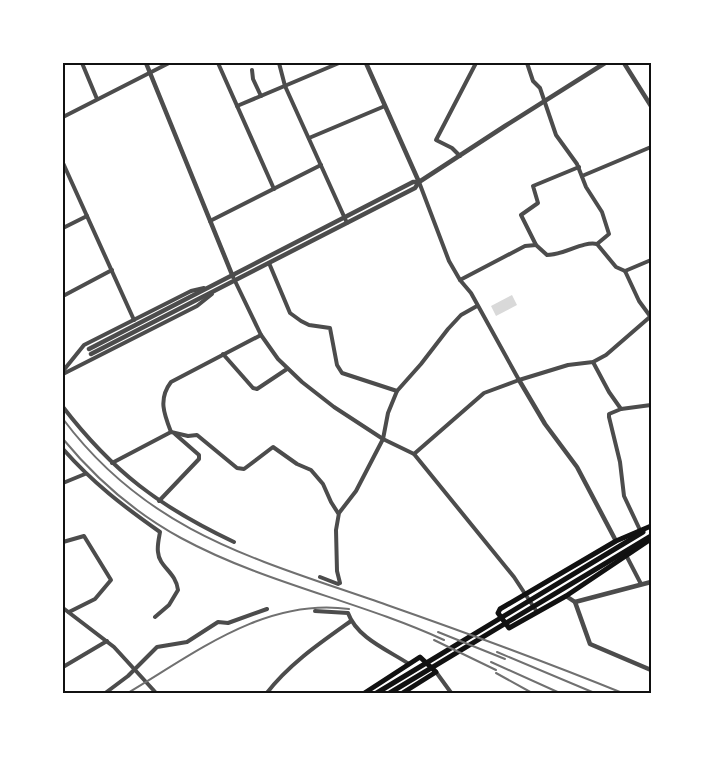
<svg xmlns="http://www.w3.org/2000/svg" width="714" height="757" font-family="Georgia,serif">
  <style>
    .water { fill: #d9d9d9 }
    .lines { fill: none; stroke-linecap: round; stroke-linejoin: round }
    .minor { stroke: #4c4c4c; stroke-width: 4 }
    .tertiary { stroke: #4c4c4c; stroke-width: 4.5 }
    .primary { stroke: #111; stroke-width: 5 }
    .rail { stroke: #707070; stroke-width: 2 }
    .neatline { fill: none; stroke: #111; stroke-width: 2 }
  </style>
  <rect width="100%" height="100%" fill="#fff"/>
  <path class="water" d="M512 295 517 305 496 316 491 306Z"/>
  <g class="lines">
    <g class="minor">
      <path d="M82 63 97 99"/>
      <path d="M218 63 274 189"/>
      <path d="M279 63 285 86 347 223"/>
      <path d="M527 63 533 81 540 88 556 135 577 164 586 187 602 212 609 234 597 244 616 267 625 271 639 301 650 316"/>
      <path d="M252 70 253 79 261 96"/>
      <path d="M237 106 339 63"/>
      <path d="M63 117 169 63"/>
      <path d="M309 138 385 106"/>
      <path d="M460 156 452 148 436 140 476 63"/>
      <path d="M63 163 134 320"/>
      <path d="M579 167 533 186 538 203 521 215 536 245 547 255C565 255 582 241 597 244"/>
      <path d="M582 176 651 147"/>
      <path d="M419 182 449 261 460 280 471 293 519 380"/>
      <path d="M210 221 321 165"/>
      <path d="M63 228 87 216"/>
      <path d="M269 263 290 313 301 321 309 325 330 328 337 365 342 373 397 391"/>
      <path d="M625 271 651 260"/>
      <path d="M460 280 525 246 536 245"/>
      <path d="M235 281 261 335 278 359 302 382 334 407 383 439 414 454 514 577 537 612"/>
      <path d="M63 296 112 270"/>
      <path d="M223 354 253 388 257 389 287 369"/>
      <path d="M593 362 609 392 621 409"/>
      <path d="M63 371 84 345 191 291 204 288"/>
      <path d="M63 374 197 306 212 294"/>
      <path d="M63 407C113 472 160 507 234 542"/>
      <path d="M171 432C164 414 158 399 171 382L261 335"/>
      <path d="M63 449C93 483 123 506 160 532 159 538 157 546 158 552 159 567 176 572 178 590L169 605 155 617"/>
      <path d="M414 454 484 393 519 380 568 365 593 362 606 355 651 316"/>
      <path d="M112 463 171 432 188 436 197 435 237 468 244 469 273 447 297 464 311 470 323 484 331 502 338 513"/>
      <path d="M63 483 85 474"/>
      <path d="M159 501 199 459V455L175 434"/>
      <path d="M640 530 624 496 620 462 609 417V414L621 409 651 405"/>
      <path d="M63 542 84 536 111 580 95 599 69 612"/>
      <path d="M627 557 641 584"/>
      <path d="M320 577 338 584 340 583 337 571 336 530 339 513 356 491 383 439 388 413 397 391 421 364 448 329 461 315 477 306"/>
      <path d="M63 608 114 647 157 694"/>
      <path d="M315 611 348 613C357 638 388 650 409 664"/>
      <path d="M63 667 107 641"/>
      <path d="M436 672 452 694"/>
      <path d="M104 694 128 676 157 647 187 642 218 622 228 623 267 609"/>
      <path d="M266 694C289 664 320 643 351 621"/>
    </g>
    <g class="tertiary">
      <path d="M146 63 233 277"/>
      <path d="M366 63 419 182"/>
      <path d="M624 63 651 106"/>
      <path d="M89 349 413 182H419"/>
      <path d="M91 354 415 188 419 182 505 126 605 63"/>
      <path d="M519 380 545 424 577 467 616 541"/>
      <path d="M566 596 575 602 590 644 651 670"/>
      <path d="M575 602 651 582"/>
    </g>
    <g class="primary">
      <path d="M651 526 616 541 500 609 498 613 509 628 566 596 651 539"/>
      <path d="M363 694 420 657 436 672 401 694"/>
      <path d="M375 694 643 532"/>
      <path d="M388 694 651 536"/>
    </g>
    <g class="rail">
      <path d="M63 419C149 534 259 560 387 605 467 633 546 662 625 694"/>
      <path d="M63 439C96 479 135 513 181 538 264 583 359 601 444 640"/>
      <path d="M438 632 505 659"/>
      <path d="M434 640 496 670"/>
      <path d="M497 652 597 694"/>
      <path d="M491 662 562 694"/>
      <path d="M496 673 534 694"/>
      <path d="M126 694C194 654 265 597 349 609"/>
    </g>
  </g>
  <rect width="714" height="757" fill="none" stroke="#ffffff" stroke-width="129"/>
  <rect x="64" y="64" width="586" height="628" class="neatline"/>
</svg>
